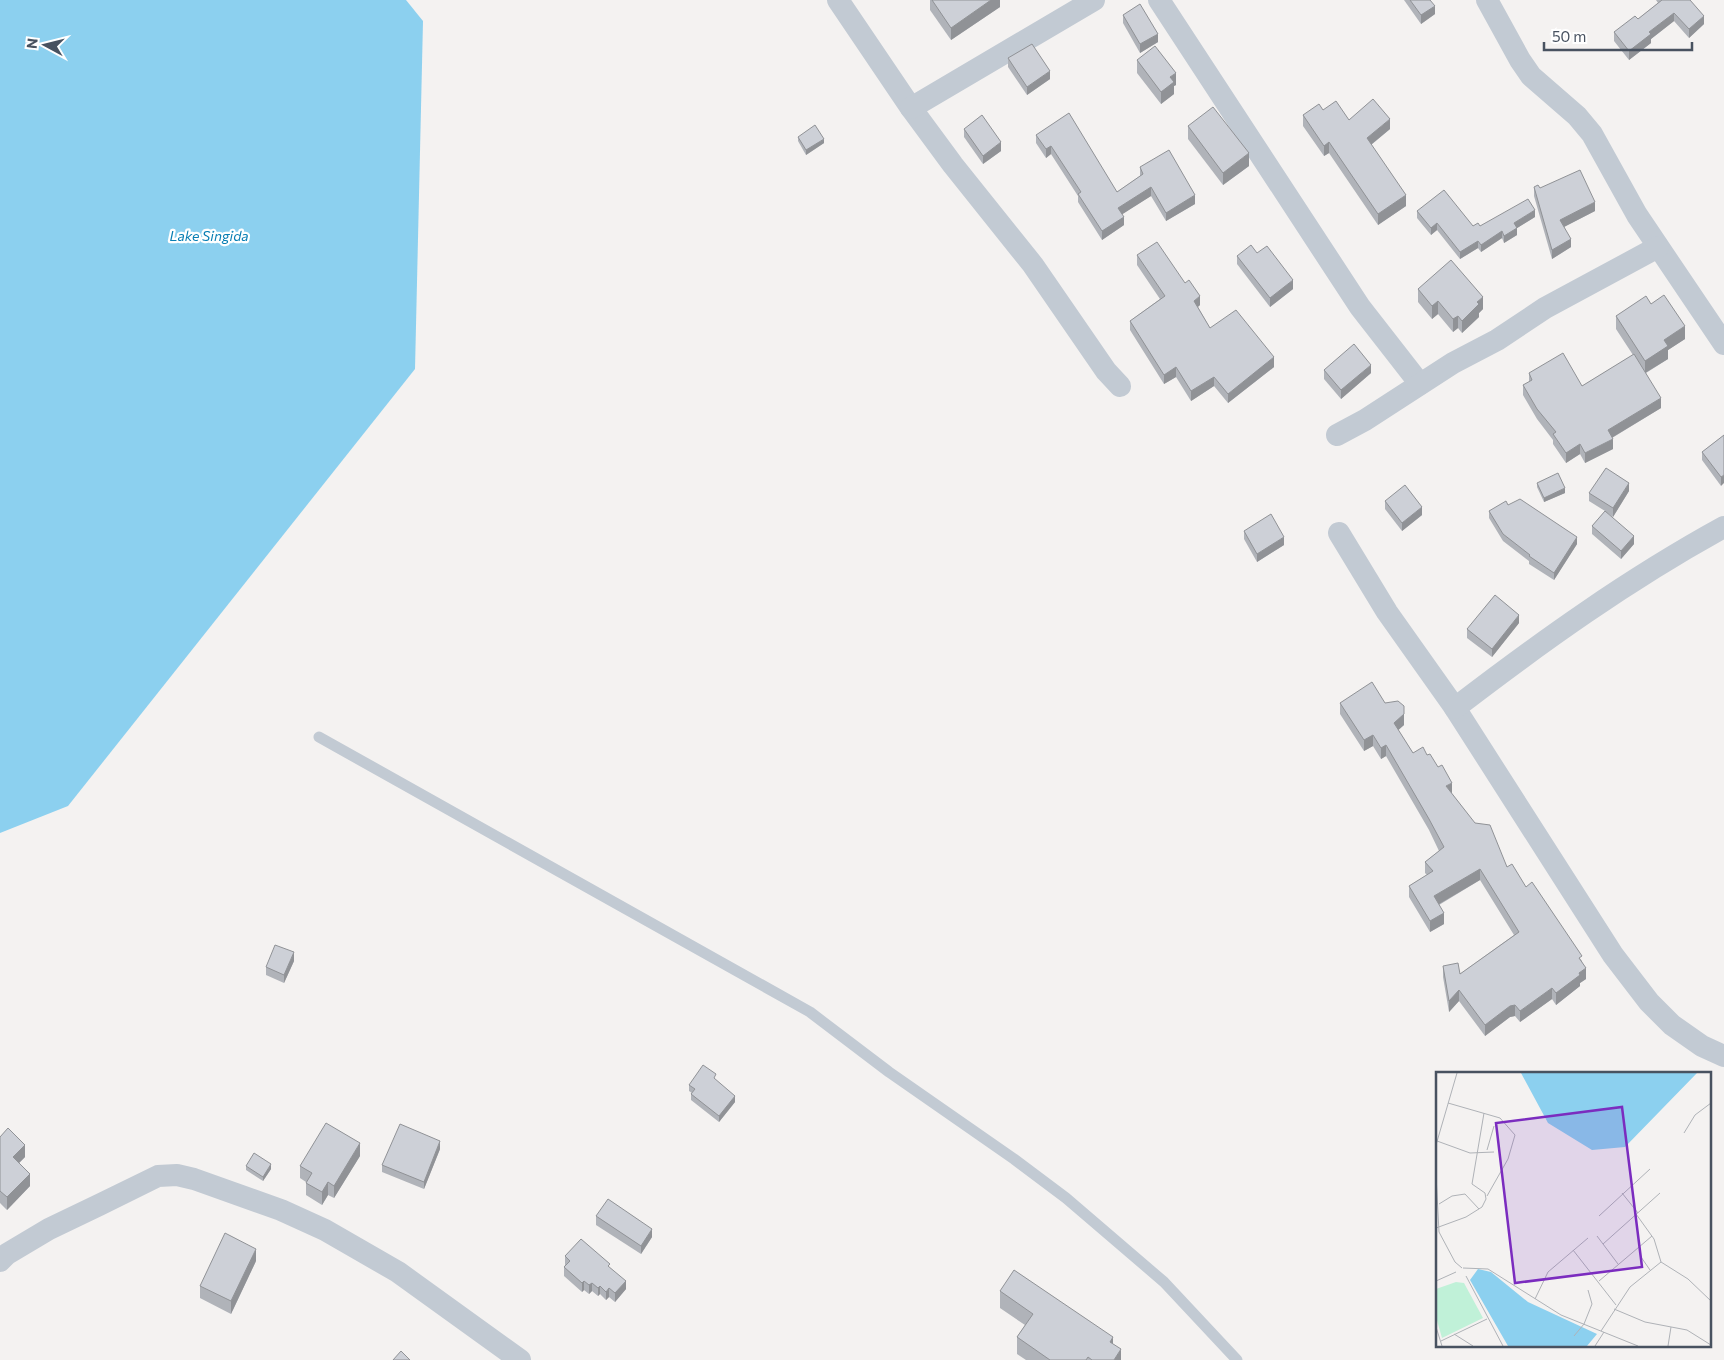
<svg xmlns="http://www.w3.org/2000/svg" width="1724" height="1360" font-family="Commissioner,sans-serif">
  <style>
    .water { fill: #8cd0ef }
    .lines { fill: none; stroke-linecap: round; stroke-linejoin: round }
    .lane { stroke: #c2cad3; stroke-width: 11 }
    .street { stroke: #c2cad3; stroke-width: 22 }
    .wall { fill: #b0b3b9 }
    .shaded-wall { fill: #909296 }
    .building { fill: #cdd0d7; stroke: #909296 }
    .labels { text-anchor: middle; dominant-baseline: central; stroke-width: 4.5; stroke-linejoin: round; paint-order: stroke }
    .water-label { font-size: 14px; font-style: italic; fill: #087eb3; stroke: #fff }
    .inset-road { fill: none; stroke: #afb2b7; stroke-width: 1 }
    .view { fill: #7b2cbf; fill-opacity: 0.15; stroke: #7b2cbf; stroke-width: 2.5 }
    .inset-edge { fill: none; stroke: #485260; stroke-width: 2.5 }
  </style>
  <rect width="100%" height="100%" fill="#f4f2f1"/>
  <path class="water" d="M0 0H406L423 21 415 369 68 806 0 833Z"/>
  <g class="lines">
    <path class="lane" d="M319 737 810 1012 889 1072 1014 1159 1066 1198 1164 1282 1237 1360"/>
    <g class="street">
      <path d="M838 0 911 108 953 165 1033 265 1106 371 1120 386"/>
      <path d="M1159 0 1360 307 1420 384"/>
      <path d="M1487 0 1520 60 1531 76 1577 116 1592 134 1637 215 1724 344"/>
      <path d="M911 108 1094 0"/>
      <path d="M1337 435 1365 420 1453 363 1497 340 1545 308 1658 247"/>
      <path d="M1339 533 1387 612 1455 708 1613 955 1649 1002 1672 1025 1702 1046 1724 1056"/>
      <path d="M1455 708C1541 642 1629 579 1724 527"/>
      <path d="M0 1261 7 1254 49 1229 99 1205 158 1176 177 1175 194 1179 281 1210 325 1230 398 1272 520 1360"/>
    </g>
  </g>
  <g class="wall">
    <path d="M930 0H1000V7L951 40 930 10Z"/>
    <path d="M1404 0H1430L1435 14 1421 24Z"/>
    <path d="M1656 0H1690L1704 24 1689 38 1674 21 1651 39V43L1629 60 1614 41V32L1638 19 1658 3Z"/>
    <path d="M1123 15 1158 42 1140 53 1123 23Z"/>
    <path d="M1008 58 1050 79 1027 95 1008 67Z"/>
    <path d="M1137 60 1176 85 1174 86V94L1161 104 1137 73Z"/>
    <path d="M1323 110 1349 120 1390 129 1371 145 1406 206 1378 225 1329 153 1324 156 1303 126V115Z"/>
    <path d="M1188 126 1249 166 1223 185 1188 139Z"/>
    <path d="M964 129 1001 151 983 164 964 137Z"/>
    <path d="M1036 135 1117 192 1140 176V167L1195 204 1166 221 1151 196 1122 214 1124 225 1102 240 1078 202V196L1051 154 1046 158 1036 143Z"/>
    <path d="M798 137 824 143 806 155 798 141Z"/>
    <path d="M1534 187 1540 188 1595 211 1564 227 1571 247 1552 259 1534 196Z"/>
    <path d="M1417 211 1473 226H1480L1535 217 1517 228V235L1504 243 1502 238 1481 252 1478 248 1460 259 1437 230 1431 235 1417 218Z"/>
    <path d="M1257 253 1293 289 1270 307 1237 264V256Z"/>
    <path d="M1137 255 1200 305 1198 307 1210 328 1274 367 1228 403 1214 386 1191 401 1176 377 1164 384 1130 330V321L1160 299 1137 265Z"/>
    <path d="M1418 289 1483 309 1479 313V317L1462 333 1458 328 1453 332 1438 314 1432 319 1418 302Z"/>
    <path d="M1651 304 1685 339 1668 350V359L1646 373 1661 408 1612 438 1613 449 1585 463 1580 454 1566 463 1553 444V440L1537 419 1523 395V385L1529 382V373L1582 386 1633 355 1616 329V316Z"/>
    <path d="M1324 370 1371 373 1341 399 1324 379Z"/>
    <path d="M1724 435 1721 486 1702 460V452Z"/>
    <path d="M1537 483 1565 493 1544 502 1537 487Z"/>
    <path d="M1629 491 1613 517 1607 513 1634 544 1621 559 1592 534V526L1605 511 1589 501V493Z"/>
    <path d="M1385 501 1422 515 1402 531 1385 509Z"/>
    <path d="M1508 505 1577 544 1554 580 1529 564V561L1503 541 1489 518V511Z"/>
    <path d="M1244 531 1284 545 1257 562 1244 539Z"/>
    <path d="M1519 623 1492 657 1467 638V629Z"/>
    <path d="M1340 703H1385L1404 717V725L1398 730 1413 753 1427 755 1452 794 1507 867 1526 887 1582 961 1586 979 1580 983V986L1556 1005 1552 999 1520 1022 1515 1016 1510 1017 1485 1036 1459 1001 1449 1012 1443 977V966L1460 974 1514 935 1480 880 1439 905 1444 924 1430 932 1409 897V886L1427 875 1425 873V862L1439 851 1429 830 1386 756 1381 759 1373 746 1364 751 1340 714Z"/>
    <path d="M294 961 284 983 266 975V967Z"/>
    <path d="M716 1080 735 1102 719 1122 691 1100V1094L692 1093 689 1091V1085Z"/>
    <path d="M0 1137 25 1157 19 1163 30 1186 7 1210 0 1203Z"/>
    <path d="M440 1149 424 1189 382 1172V1165Z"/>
    <path d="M360 1156 334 1198 328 1195 322 1205 306 1195V1182L300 1178V1166Z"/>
    <path d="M246 1166 271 1169 263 1181 246 1170Z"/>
    <path d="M596 1216 652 1237 641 1254 596 1225Z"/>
    <path d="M565 1256 610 1268 626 1289 615 1302 609 1297 606 1300 600 1294 598 1296 592 1291 589 1294 584 1290 582 1292 564 1276V1267L565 1265Z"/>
    <path d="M256 1261 231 1314 200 1298V1286Z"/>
    <path d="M1000 1291 1113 1344 1121 1360H1026L1017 1354V1337L1025 1325 1000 1308Z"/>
  </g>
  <g class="shaded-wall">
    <path d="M991 0H1000V7L951 40V28Z"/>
    <path d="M1435 6V14L1421 24V15Z"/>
    <path d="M1674 13V21L1651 39V43L1629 60V51L1649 32Z"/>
    <path d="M1704 16V24L1689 38V29Z"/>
    <path d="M1158 34V42L1140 53V44Z"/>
    <path d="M1050 71V79L1027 95V87Z"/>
    <path d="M1176 73V85L1174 86V94L1161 104V92L1170 77Z"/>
    <path d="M1390 119V129L1367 148V138Z"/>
    <path d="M824 139V143L806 155V150Z"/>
    <path d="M1001 142V151L983 164V156Z"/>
    <path d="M1329 142V153L1324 156V146Z"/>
    <path d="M1051 146V154L1046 158V149Z"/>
    <path d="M1249 153V166L1223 185V173Z"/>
    <path d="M1151 187V196L1118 217V208Z"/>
    <path d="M1195 195V204L1166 221V213Z"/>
    <path d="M1406 195V206L1378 225V214Z"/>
    <path d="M1595 202V211L1560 229V220Z"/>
    <path d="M1535 210V217L1514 230V223Z"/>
    <path d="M1124 217V225L1102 240V231Z"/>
    <path d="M1437 223V230L1431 235V228Z"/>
    <path d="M1517 228V235L1504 243V236Z"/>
    <path d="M1502 231V238L1481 252V245Z"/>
    <path d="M1571 239V247L1552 259V250Z"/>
    <path d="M1478 241V248L1460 259V252Z"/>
    <path d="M1293 280V289L1270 307V298Z"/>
    <path d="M1200 296V305L1194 310V301Z"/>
    <path d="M1483 297V309L1479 313V317L1462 333V321L1477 302Z"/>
    <path d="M1438 301V314L1432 319V306Z"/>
    <path d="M1458 316V328L1453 332V319Z"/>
    <path d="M1685 326V339L1668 350V359L1645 373V361L1664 340Z"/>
    <path d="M1274 357V367L1228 403V394Z"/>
    <path d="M1371 365V373L1341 399V390Z"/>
    <path d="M1176 367V377L1164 384V375Z"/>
    <path d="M1214 377V386L1191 401V391Z"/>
    <path d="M1661 398V408L1608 440V430Z"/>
    <path d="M1613 439V449L1585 463V453Z"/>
    <path d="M1580 444V454L1566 463V453Z"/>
    <path d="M1724 475V483L1721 486V477Z"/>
    <path d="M1629 483V491L1613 517V508Z"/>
    <path d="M1565 488V493L1544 502V498Z"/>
    <path d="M1422 507V515L1402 531V523Z"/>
    <path d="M1634 536V544L1621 559V551Z"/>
    <path d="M1284 537V545L1257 562V554Z"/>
    <path d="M1577 537V544L1554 580V573Z"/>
    <path d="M1519 615V623L1492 657V649Z"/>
    <path d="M1404 706V725L1394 734V723Z"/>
    <path d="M1373 735V746L1364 751V740Z"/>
    <path d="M1386 745V756L1381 759V748Z"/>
    <path d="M1452 783V794L1446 786Z"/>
    <path d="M1480 869V880L1434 907V896Z"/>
    <path d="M1444 913V924L1430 932V921Z"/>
    <path d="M294 952V961L284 983V975Z"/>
    <path d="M1586 968V979L1580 983V986L1556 1005V993L1579 973Z"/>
    <path d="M1552 988V999L1520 1022V1011Z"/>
    <path d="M1459 990V1001L1449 1012V1001Z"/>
    <path d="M1515 1005V1016L1510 1017 1485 1036V1025L1510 1006Z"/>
    <path d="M735 1096V1102L719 1122V1116Z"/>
    <path d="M440 1141V1149L424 1189V1182Z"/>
    <path d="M360 1143V1156L334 1198V1186Z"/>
    <path d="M25 1145V1157L13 1169V1157Z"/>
    <path d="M271 1164V1169L263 1181V1177Z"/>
    <path d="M30 1174V1186L7 1210V1197Z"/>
    <path d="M328 1182V1195L322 1205V1192Z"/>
    <path d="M652 1229V1237L641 1254V1246Z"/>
    <path d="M256 1249V1261L231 1314V1301Z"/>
    <path d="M584 1281V1290L582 1292V1283Z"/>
    <path d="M626 1281V1289L615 1302V1293Z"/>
    <path d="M592 1283V1291L589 1294V1285Z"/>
    <path d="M600 1286V1294L598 1296V1288Z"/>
    <path d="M609 1288V1297L606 1300V1292Z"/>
    <path d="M1113 1337V1354L1110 1342Z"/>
    <path d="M1121 1349V1360H1114Z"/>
  </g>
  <g class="building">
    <path d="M932 0H991L951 28Z"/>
    <path d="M1410 0H1430L1435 6 1421 15Z"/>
    <path d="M1662 0H1690L1704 16 1689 29 1674 13 1649 32 1651 34 1629 51 1614 32 1635 16 1638 19Z"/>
    <path d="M1140 4 1158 34 1140 44 1123 15Z"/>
    <path d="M1032 44 1050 71 1027 87 1008 58Z"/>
    <path d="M1155 46 1176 73 1170 77 1174 82 1161 92 1137 60Z"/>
    <path d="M1373 99 1390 119 1367 138 1406 195 1378 214 1329 142 1324 146 1303 115 1319 104 1323 110 1336 101 1349 120Z"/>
    <path d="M1213 107 1249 153 1223 173 1188 126Z"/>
    <path d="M1069 113 1117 192 1143 174 1140 167 1169 150 1195 195 1166 213 1151 187 1118 208 1124 217 1102 231 1078 194 1081 192 1051 146 1046 149 1036 135Z"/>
    <path d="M982 115 1001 142 983 156 964 129Z"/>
    <path d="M815 125 824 139 806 150 798 137Z"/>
    <path d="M1580 170 1595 202 1560 220 1571 239 1552 250 1534 187 1538 185 1540 188Z"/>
    <path d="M1444 190 1473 226 1478 223 1480 226 1528 199 1535 210 1514 223 1517 228 1504 236 1502 231 1481 245 1478 241 1460 252 1437 223 1431 228 1417 211Z"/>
    <path d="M1157 242 1185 283 1189 280 1200 296 1194 301 1210 328 1236 310 1274 357 1228 394 1214 377 1191 391 1176 367 1164 375 1130 321 1165 296 1137 255Z"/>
    <path d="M1251 245 1257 253 1267 246 1293 280 1270 298 1237 256Z"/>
    <path d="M1451 260 1483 297 1477 302 1479 304 1462 321 1458 316 1453 319 1438 301 1432 306 1418 289Z"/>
    <path d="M1664 295 1685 326 1664 340 1668 346 1645 361 1616 316 1646 296 1651 304Z"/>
    <path d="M1354 344 1371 365 1341 390 1324 370Z"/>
    <path d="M1563 353 1582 386 1634 354 1661 398 1608 430 1613 439 1585 453 1580 444 1566 453 1553 434 1556 432 1537 409 1523 385 1532 380 1529 373Z"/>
    <path d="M1724 435V475L1721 477 1702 452Z"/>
    <path d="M1606 468 1629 483 1613 508 1589 493Z"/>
    <path d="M1558 473 1565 488 1544 498 1537 483Z"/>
    <path d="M1405 485 1422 507 1402 523 1385 501Z"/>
    <path d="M1520 499 1577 537 1554 573 1529 556 1530 555 1503 534 1489 511 1506 501 1508 505Z"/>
    <path d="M1605 511 1634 536 1621 551 1592 526Z"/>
    <path d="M1271 514 1284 537 1257 554 1244 531Z"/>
    <path d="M1495 595 1519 615 1492 649 1467 629Z"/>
    <path d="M1372 682 1385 703 1398 701 1404 706V714L1394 723 1413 753 1423 747 1427 755 1430 754 1438 767 1442 765 1452 783 1446 786 1475 823 1490 825 1507 867 1512 864 1526 887 1532 882 1582 956 1579 958 1586 968 1579 973 1580 975 1556 993 1552 988 1520 1011 1515 1005 1510 1006 1485 1025 1459 990 1449 1001 1443 966 1458 963 1460 974 1519 932 1480 869 1434 896 1444 913 1430 921 1409 886 1433 871 1425 862 1444 847 1429 819 1386 745 1381 748 1373 735 1364 740 1340 703Z"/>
    <path d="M275 945 294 952 284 975 266 967Z"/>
    <path d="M703 1065 716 1074 714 1078 735 1096 719 1116 691 1094 695 1089 689 1085Z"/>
    <path d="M326 1123 360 1143 334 1186 328 1182 322 1192 306 1183 312 1173 300 1166Z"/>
    <path d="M400 1124 440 1141 424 1182 382 1165Z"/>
    <path d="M8 1128 25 1145 13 1157 30 1174 7 1197 0 1191V1137Z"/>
    <path d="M254 1153 271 1164 263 1177 246 1166Z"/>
    <path d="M608 1199 652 1229 641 1246 596 1216Z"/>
    <path d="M225 1233 256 1249 231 1301 200 1286Z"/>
    <path d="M581 1239 610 1264 608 1266 626 1281 615 1293 609 1288 606 1292 600 1286 598 1288 592 1283 589 1285 584 1281 582 1283 564 1267 570 1261 565 1256Z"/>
    <path d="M1014 1270 1113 1337 1110 1342 1121 1349 1114 1360H1092L1088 1357 1086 1360H1050L1017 1337 1033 1314 1000 1291Z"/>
    <path d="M401 1351 410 1360H393Z"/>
  </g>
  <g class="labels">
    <g class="water-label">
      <text x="209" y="235">Lake Singida</text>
    </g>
  </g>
  <g transform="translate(1436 1072)">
    <rect width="275" height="275" fill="#f4f2f1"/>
    <path d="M20 210 28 211 47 246 6 266 0 245V217Z" fill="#c0f1d8"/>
    <path d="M85 1H261L189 75 156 78 112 51ZM42 197 55 200 92 230 161 262 151 274H72L34 208Z" fill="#8cd0ef"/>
    <path class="inset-road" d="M12 31 64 46 79 63 72 87 51 124M248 61 259 43 275 31M1 69 34 81 58 80M0 73 21 1M51 78 58 54M0 103 3 160 19 190 26 196M186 121 202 141M3 132 16 124 29 122 43 137M200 142 218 167 225 190 252 207 275 229M163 144 214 97M0 156 30 145 46 135 50 127 49 121 36 112 48 41M161 164 182 192M167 172 224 121M137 178 180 233M275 179V209M205 185 214 198M27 196 52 197 125 243 202 274M30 204 67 274M0 209 20 200M163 209 216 164M99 227 112 200 152 166M178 237 209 250 251 258 275 273M0 255 6 274M165 259 194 215 225 190M18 262 37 274M138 264 148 252 156 232 152 218M5 269 51 247M159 274 168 260M232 274 235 255"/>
    <path class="view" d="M186 35 206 195 79 211 60 51Z"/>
    <rect width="275" height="275" class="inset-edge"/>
  </g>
  <g transform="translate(45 45) rotate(277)" stroke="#ffffff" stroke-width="4" paint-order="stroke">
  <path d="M0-4L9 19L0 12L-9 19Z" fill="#485260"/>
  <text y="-8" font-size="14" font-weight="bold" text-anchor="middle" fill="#485260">N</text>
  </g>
  <path d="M1544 42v8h148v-8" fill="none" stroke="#485260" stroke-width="2.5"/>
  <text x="1552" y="42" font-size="15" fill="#485260" stroke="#ffffff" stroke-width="4" paint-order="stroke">50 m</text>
</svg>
